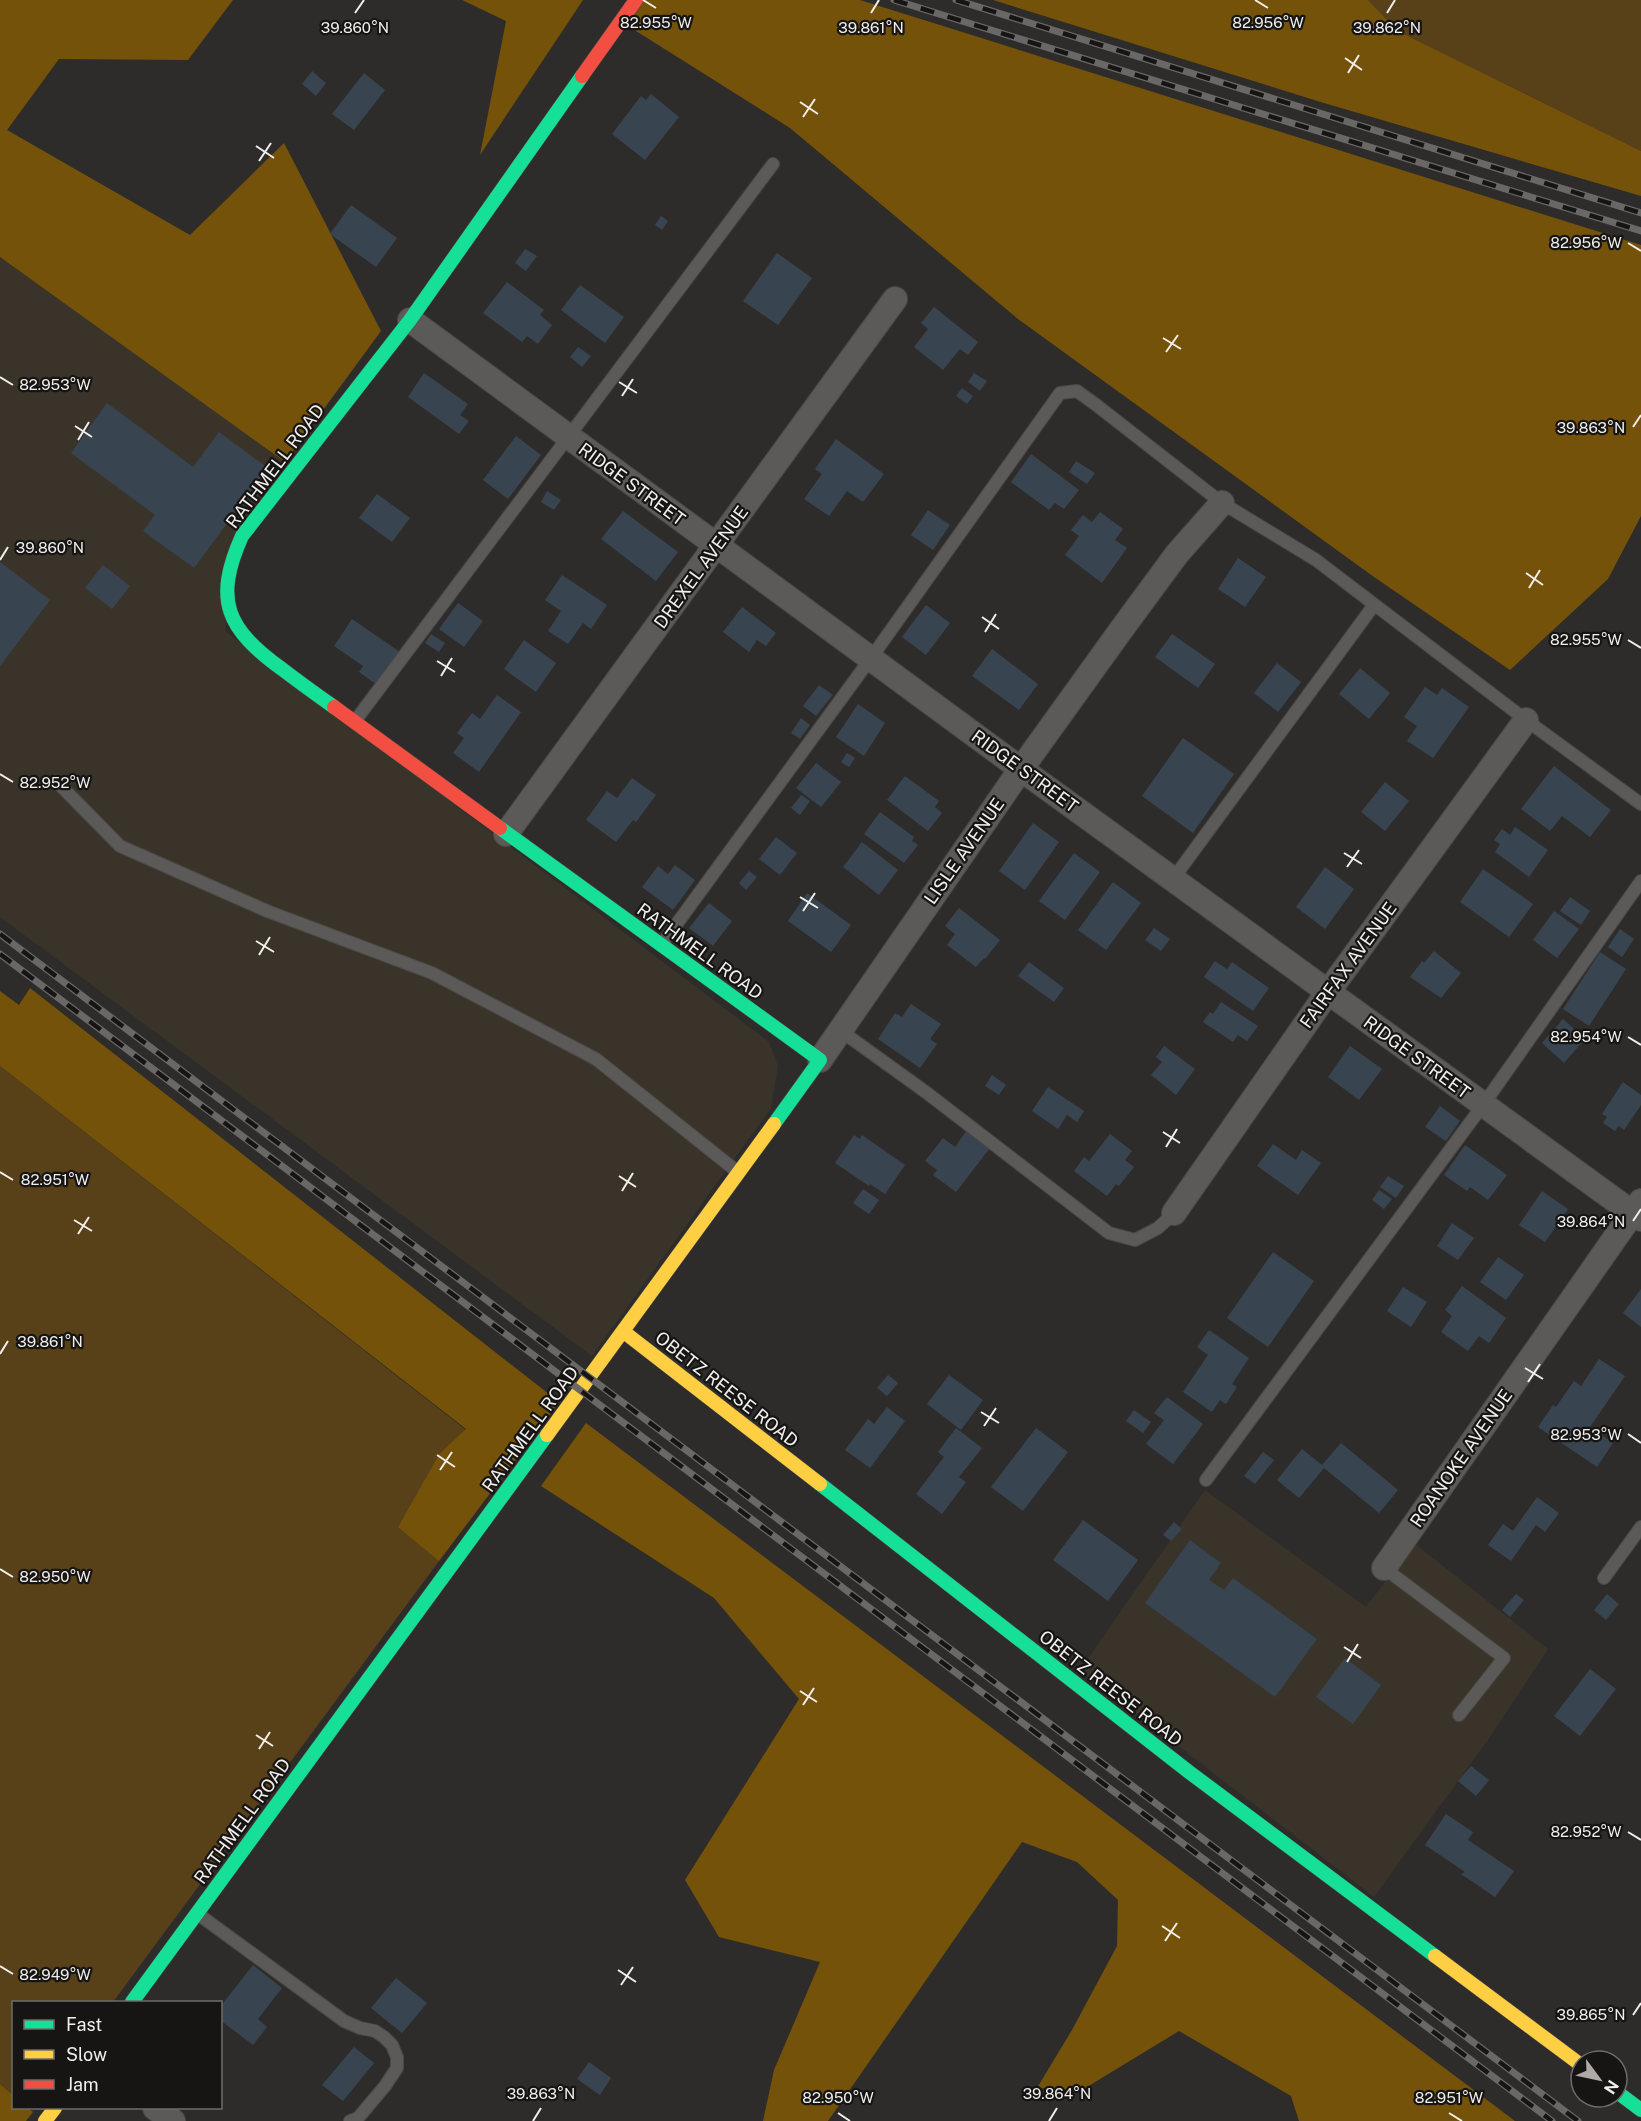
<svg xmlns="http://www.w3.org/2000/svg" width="1641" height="2121" font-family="'Public Sans',sans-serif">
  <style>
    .built { fill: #39332a }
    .green { fill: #584018 }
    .forest { fill: #74520a }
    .building { fill: #384550 }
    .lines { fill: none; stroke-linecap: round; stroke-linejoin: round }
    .lane-casing { stroke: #4a4846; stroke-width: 14 }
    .street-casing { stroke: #4a4846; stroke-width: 26 }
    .fast-casing { stroke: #4a4846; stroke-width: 15 }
    .slow-casing { stroke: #4a4846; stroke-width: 15 }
    .jam-casing { stroke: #4a4846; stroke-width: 15 }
    .lane { stroke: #5b5a58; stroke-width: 12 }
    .street { stroke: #5b5a58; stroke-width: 24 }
    .fast { stroke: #16e098; stroke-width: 14 }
    .slow { stroke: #ffcf43; stroke-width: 14 }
    .jam { stroke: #f24e42; stroke-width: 14 }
    .rail-casing { stroke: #6a6866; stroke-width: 7 }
    .rail { stroke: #161513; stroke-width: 4.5; stroke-dasharray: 14; stroke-linecap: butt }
    .ticks { fill: none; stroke: #f1eeeb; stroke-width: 2 }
    .labels { text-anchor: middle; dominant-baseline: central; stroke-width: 4.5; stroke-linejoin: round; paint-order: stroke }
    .street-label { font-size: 18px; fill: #f1eeeb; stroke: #161513 }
    .ticks-label { font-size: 15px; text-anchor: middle; fill: #f1eeeb; stroke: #161513; stroke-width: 4.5; stroke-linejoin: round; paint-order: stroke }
  </style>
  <rect width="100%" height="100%" fill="#2e2c2a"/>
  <g class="built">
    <path d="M0 257 285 462 241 521 225 631 769 1042 778 1066 771 1108 592 1356 0 917Z"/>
    <path d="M1205 1490 1366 1607 1414 1543 1548 1649 1487 1741 1374 1897 1080 1670Z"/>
  </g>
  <g class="green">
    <path d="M1368 0H1641V151L1398 31Z"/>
    <path d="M0 1066 466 1430 440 1453 439 1561 113 2002H14L13 2095 0 2084Z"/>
  </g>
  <g class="forest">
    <path d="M0 0H233L188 60 59 59 7 130 190 235 284 143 381 331 285 462 0 257Z"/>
    <path d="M462 0H583L480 155 506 21Z"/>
    <path d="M630 0H860L1641 245V516L1608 579 1510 670 1374 577 1018 319 790 128 636 31Z"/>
    <path d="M993 0H1368L1398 31 1641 151V196L1324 103Z"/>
    <path d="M30 988 559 1402 439 1561 398 1527 440 1453 466 1429 0 1066V991L19 1005Z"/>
    <path d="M586 1423 1515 2121H1299L1291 2096 1179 2031 1082 2090 1037 2088 1072 2030 1117 1946 1118 1900 1077 1862 1022 1842 828 2121H763L774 2070 820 1962 719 1937 685 1880 799 1699 714 1598 541 1486Z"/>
    <path d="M0 2084 13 2095 14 2108H28L33 2112 26 2121H0Z"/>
  </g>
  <g class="building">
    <path d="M312 71 326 83 316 96 302 84Z"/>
    <path d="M364 73 385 90 354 130 332 114Z"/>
    <path d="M651 94 679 117 645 160 612 134 641 96 646 100Z"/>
    <path d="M351 205 397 238 376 267 330 234Z"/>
    <path d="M661 216 668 221 662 230 655 225Z"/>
    <path d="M525 249 537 256 526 271 515 263Z"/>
    <path d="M777 253 812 278 778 325 743 301Z"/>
    <path d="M507 282 544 310 540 315 552 325 538 344 527 336 522 342 483 313Z"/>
    <path d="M580 285 624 317 605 343 561 310Z"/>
    <path d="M934 307 978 342 968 355 960 349 943 370 914 347 928 329 921 323Z"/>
    <path d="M578 347 591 356 582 367 570 357Z"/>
    <path d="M424 373 468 404 460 415 469 421 459 434 408 397Z"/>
    <path d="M974 373 987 381 980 391 968 382Z"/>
    <path d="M962 388 973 396 967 404 956 396Z"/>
    <path d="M107 403 193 467 219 432 268 468 194 568 143 531 155 515 71 453Z"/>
    <path d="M516 436 541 455 508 499 483 480Z"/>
    <path d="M836 439 884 474 863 502 847 491 829 516 804 499 822 474 815 469Z"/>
    <path d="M1031 454 1079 490 1064 509 1055 503 1049 510 1011 482Z"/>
    <path d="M1076 461 1095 473 1087 484 1069 472Z"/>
    <path d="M547 491 561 500 554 510 541 502Z"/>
    <path d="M377 494 410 518 392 542 359 518Z"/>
    <path d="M928 510 950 525 933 550 911 535Z"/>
    <path d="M623 511 678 552 656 581 601 539Z"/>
    <path d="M1100 512 1123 529 1115 540 1127 548 1102 583 1065 555 1079 536 1071 530 1083 515 1092 522Z"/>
    <path d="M1238 558 1266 577 1245 607 1218 589Z"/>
    <path d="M0 562 50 600 0 666Z"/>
    <path d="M103 565 130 586 112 609 85 588Z"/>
    <path d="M562 575 607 605 591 629 583 623 568 644 548 631 561 611 545 600Z"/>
    <path d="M458 603 483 621 464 647 439 629Z"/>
    <path d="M926 605 950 623 926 655 902 637Z"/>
    <path d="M742 607 776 633 766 646 757 640 749 652 723 632Z"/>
    <path d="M352 619 400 652 377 685 359 672 363 666 334 646Z"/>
    <path d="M431 634 445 643 439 652 425 643Z"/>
    <path d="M1172 634 1215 664 1198 688 1155 657Z"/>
    <path d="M524 640 556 663 536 692 504 669Z"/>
    <path d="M992 649 1038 684 1019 710 972 676Z"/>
    <path d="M1277 663 1301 682 1278 712 1254 693Z"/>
    <path d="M1360 668 1390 693 1369 719 1339 694Z"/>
    <path d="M819 685 833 695 816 716 803 706Z"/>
    <path d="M1425 687 1437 695 1442 688 1469 707 1433 758 1407 741 1417 726 1404 717Z"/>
    <path d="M497 695 521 712 479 772 453 753 464 738 457 733 472 713 480 719Z"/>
    <path d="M858 704 885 723 864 756 836 737Z"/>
    <path d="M801 718 810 725 800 739 791 733Z"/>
    <path d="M1183 738 1234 774 1193 833 1142 796Z"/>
    <path d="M847 753 855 758 849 767 841 762Z"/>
    <path d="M816 763 841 782 821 807 796 788Z"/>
    <path d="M1554 766 1611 810 1590 837 1562 816 1550 831 1521 809Z"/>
    <path d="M905 776 939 801 935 807 942 813 928 831 887 800Z"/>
    <path d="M632 778 656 795 636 822 633 820 616 842 586 820 607 791 617 798Z"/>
    <path d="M1385 782 1409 801 1385 831 1361 812Z"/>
    <path d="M801 795 810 801 800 815 791 808Z"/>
    <path d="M880 812 914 837 912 841 918 845 904 863 864 834Z"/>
    <path d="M1033 823 1059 842 1025 890 999 871Z"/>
    <path d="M1515 827 1548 850 1529 877 1495 852 1500 844 1494 840 1502 829 1510 835Z"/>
    <path d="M776 837 797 853 780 875 759 859Z"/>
    <path d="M862 842 898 870 879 895 843 867Z"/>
    <path d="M1074 853 1100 872 1065 920 1039 901Z"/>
    <path d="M675 865 695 880 673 910 642 887 658 866 668 874Z"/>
    <path d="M1325 867 1354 889 1325 929 1296 907Z"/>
    <path d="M1483 869 1533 904 1509 937 1460 902Z"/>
    <path d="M749 871 757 877 746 890 739 883Z"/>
    <path d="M1113 882 1141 903 1106 950 1078 930Z"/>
    <path d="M807 893 851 925 831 952 788 921Z"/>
    <path d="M1570 897 1590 911 1581 925 1560 911Z"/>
    <path d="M709 903 732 921 713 946 689 928Z"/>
    <path d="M959 908 1000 940 985 959 984 958 976 967 947 945 955 934 945 926Z"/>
    <path d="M1554 911 1579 929 1557 958 1533 940Z"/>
    <path d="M1154 928 1170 939 1161 951 1145 940Z"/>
    <path d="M1620 929 1634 939 1622 957 1608 947Z"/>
    <path d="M1434 951 1461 973 1441 998 1410 977 1422 961 1424 963Z"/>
    <path d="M1600 952 1626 969 1589 1026 1563 1009Z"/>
    <path d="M1215 961 1227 969 1232 962 1269 988 1253 1011 1204 977Z"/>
    <path d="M1029 962 1064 988 1054 1002 1018 976Z"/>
    <path d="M1221 1002 1258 1026 1247 1041 1238 1035 1233 1042 1203 1022 1210 1012 1213 1014Z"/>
    <path d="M911 1004 941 1024 930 1039 937 1044 920 1068 878 1039 895 1013 902 1017Z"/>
    <path d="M1563 1019 1585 1039 1564 1063 1542 1043Z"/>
    <path d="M1164 1046 1195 1069 1176 1095 1151 1075 1162 1062 1156 1057Z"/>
    <path d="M1350 1046 1382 1069 1359 1100 1328 1077Z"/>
    <path d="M992 1075 1006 1085 999 1095 985 1086Z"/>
    <path d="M1623 1082 1641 1095V1105L1624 1130 1619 1126 1615 1131 1603 1123 1607 1117 1602 1114Z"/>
    <path d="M1048 1087 1084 1111 1077 1122 1067 1115 1058 1129 1032 1111Z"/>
    <path d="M1440 1106 1460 1121 1446 1141 1425 1127Z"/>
    <path d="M967 1130 990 1148 956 1192 933 1175 937 1170 925 1161 943 1138 955 1147Z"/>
    <path d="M1110 1134 1132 1151 1125 1160 1134 1167 1119 1186 1116 1184 1107 1196 1074 1171 1084 1157 1089 1161Z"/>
    <path d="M854 1135 860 1139 862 1135 905 1165 885 1194 870 1184 869 1186 835 1163Z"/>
    <path d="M1273 1144 1296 1160 1302 1150 1321 1163 1298 1195 1257 1166Z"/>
    <path d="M1465 1145 1507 1175 1488 1200 1470 1187 1467 1191 1444 1175Z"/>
    <path d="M1388 1176 1404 1186 1396 1198 1380 1187Z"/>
    <path d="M863 1189 879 1200 869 1214 853 1203Z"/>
    <path d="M1379 1190 1392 1199 1384 1209 1372 1200Z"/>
    <path d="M1542 1191 1568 1209 1545 1242 1519 1225Z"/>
    <path d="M1452 1223 1474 1238 1458 1260 1437 1246Z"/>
    <path d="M1273 1252 1314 1281 1268 1347 1227 1318Z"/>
    <path d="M1498 1257 1524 1275 1506 1300 1480 1282Z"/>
    <path d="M1462 1286 1506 1318 1489 1343 1479 1336 1468 1351 1441 1332 1452 1316 1445 1310Z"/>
    <path d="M1403 1287 1427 1302 1411 1327 1387 1311Z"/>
    <path d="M1641 1289V1327L1623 1313Z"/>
    <path d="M1209 1330 1249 1358 1232 1384 1237 1387 1226 1404 1220 1400 1212 1412 1183 1392 1208 1355 1197 1347Z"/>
    <path d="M1599 1359 1625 1376 1590 1427 1613 1443 1597 1467 1538 1427 1553 1405 1556 1407 1574 1381 1581 1386Z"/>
    <path d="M888 1375 898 1383 887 1396 877 1388Z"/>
    <path d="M949 1375 983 1400 961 1430 927 1404Z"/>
    <path d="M1167 1397 1203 1424 1173 1464 1146 1444 1164 1420 1154 1413Z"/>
    <path d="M887 1407 905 1421 870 1468 845 1450 868 1419 874 1424Z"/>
    <path d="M1134 1410 1151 1422 1143 1433 1126 1421Z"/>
    <path d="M956 1428 982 1448 959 1477 966 1482 942 1514 916 1494 944 1457 938 1452Z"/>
    <path d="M1036 1428 1068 1452 1023 1511 991 1487Z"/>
    <path d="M1341 1443 1398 1490 1379 1513 1324 1468 1299 1498 1277 1480 1302 1449 1322 1465Z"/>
    <path d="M1263 1452 1274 1460 1255 1484 1244 1476Z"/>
    <path d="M1537 1497 1559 1513 1545 1532 1536 1525 1511 1561 1488 1545 1503 1524 1513 1531Z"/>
    <path d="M1083 1520 1138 1560 1108 1601 1053 1560Z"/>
    <path d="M1174 1522 1182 1529 1171 1541 1163 1535Z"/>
    <path d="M1190 1540 1221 1563 1209 1580 1224 1590 1233 1578 1317 1639 1275 1697 1145 1603Z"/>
    <path d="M1516 1594 1524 1600 1510 1617 1502 1610Z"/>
    <path d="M1607 1594 1619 1604 1606 1620 1594 1610Z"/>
    <path d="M1345 1658 1381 1685 1353 1724 1316 1697Z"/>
    <path d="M1590 1669 1616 1689 1580 1736 1554 1716Z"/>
    <path d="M1471 1766 1489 1780 1476 1796 1458 1781Z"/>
    <path d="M1446 1814 1473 1832 1468 1840 1514 1871 1495 1897 1461 1874 1465 1872 1425 1845Z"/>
    <path d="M253 1965 282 1988 258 2019 267 2027 253 2045 220 2020V2007Z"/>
    <path d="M396 1978 427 2003 402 2033 371 2008Z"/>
    <path d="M354 2047 374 2063 343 2101 322 2085Z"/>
    <path d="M589 2062 611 2078 600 2095 577 2079Z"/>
  </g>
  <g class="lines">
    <g class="lane-casing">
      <g id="lane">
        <path d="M355 721 773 164"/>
        <path d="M56 781 120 846 267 911 432 973 596 1059 739 1173"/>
        <path d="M1173 879 1374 605"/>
        <path d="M662 944 871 658 1060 393 1077 391 1095 404 1222 503 1316 560 1526 720 1641 804"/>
        <path d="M841 1031 927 1093 1109 1233 1135 1240 1158 1228 1174 1213"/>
        <path d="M1206 1480 1483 1105 1641 881"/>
        <path d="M1384 1568 1504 1658 1459 1715"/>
        <path d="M1604 1578 1641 1527"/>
        <path d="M198 1914 344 2021 360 2028 375 2031 384 2037 392 2045 397 2057V2068L385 2086 358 2118 350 2121"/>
      </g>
    </g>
    <g class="street-casing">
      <g id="street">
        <path d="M410 320 1021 769 1641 1219"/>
        <path d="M506 834 895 299"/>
        <path d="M820 1060 1021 769 1121 630 1177 554 1222 503"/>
        <path d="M1174 1213 1328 992 1526 720"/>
        <path d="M1384 1568 1641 1201"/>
        <path d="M155 2108 173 2121"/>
      </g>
    </g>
    <g class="fast-casing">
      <g id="fast">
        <path d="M334 707C317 695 299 682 282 669 227 629 213 601 242 536L410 320 582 76"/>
        <path d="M500 828 820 1060 774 1124"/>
        <path d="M820 1484 1189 1772 1435 1956"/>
        <path d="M132 2002 547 1435"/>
        <path d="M1617 2092 1641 2110"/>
      </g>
    </g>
    <g class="slow-casing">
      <g id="slow">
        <path d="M624 1332 820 1484"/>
        <path d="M547 1435 774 1124"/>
        <path d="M1435 1956 1581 2065"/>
        <path d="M45 2121 55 2108"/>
      </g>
    </g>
    <g class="jam-casing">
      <g id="jam">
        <path d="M582 76 636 0"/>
        <path d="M334 707 500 828"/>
      </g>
    </g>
    <use href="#lane" class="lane"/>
    <use href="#street" class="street"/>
    <use href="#fast" class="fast"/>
    <use href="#slow" class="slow"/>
    <use href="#jam" class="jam"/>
    <g class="rail-casing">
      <g id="rail">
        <path d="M894 0 1641 231"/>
        <path d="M956 0 1641 213"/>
        <path d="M0 934 1578 2121"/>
        <path d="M0 954 1552 2121"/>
      </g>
    </g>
    <use href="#rail" class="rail"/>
  </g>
  <path class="ticks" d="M643 0 656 8M1255 0 1268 8M355 13 364 0M871 13 879 0M1387 13 1395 0M1345 58 1362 70M1348 73 1359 55M800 102 818 114M803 117 815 99M256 146 274 158M259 161 271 143M1628 243 1641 251M1163 338 1181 349M1166 352 1178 335M0 377 13 385M619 382 637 393M622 396 633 379M75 426 92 437M1633 427 1641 415M78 440 89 422M0 560 8 547M1526 573 1543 585M1529 588 1540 570M982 617 999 629M985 632 996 614M1628 640 1641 648M437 661 455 672M441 676 452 658M0 774 13 782M1344 853 1362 864M1347 867 1359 850M800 897 818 908M803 911 815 893M256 941 274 952M259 955 270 937M1628 1037 1641 1045M1163 1132 1180 1143M1166 1147 1177 1129M0 1172 13 1180M619 1176 636 1187M622 1191 633 1173M74 1220 92 1231M1633 1221 1641 1209M78 1234 89 1217M0 1354 8 1341M1525 1368 1543 1379M1528 1382 1540 1364M981 1412 999 1423M984 1426 996 1408M1628 1434 1641 1443M437 1455 455 1467M440 1470 452 1452M0 1569 13 1577M1344 1647 1361 1658M1347 1662 1358 1644M800 1691 817 1702M803 1705 814 1688M256 1735 273 1746M259 1749 270 1732M1628 1832 1641 1840M1162 1926 1180 1938M1165 1941 1177 1923M0 1966 13 1974M618 1970 636 1982M621 1985 633 1967M1633 2015 1641 2003M838 2113 850 2121M1449 2113 1462 2121M533 2121 541 2108M1049 2121 1057 2108"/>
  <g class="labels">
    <g class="street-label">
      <text transform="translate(275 466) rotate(-53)">RATHMELL ROAD</text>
      <text transform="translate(632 484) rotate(36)">RIDGE STREET</text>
      <text transform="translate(701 567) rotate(-54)">DREXEL AVENUE</text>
      <text transform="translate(1025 771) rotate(36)">RIDGE STREET</text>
      <text transform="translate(964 851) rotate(-55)">LISLE AVENUE</text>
      <text transform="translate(700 951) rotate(36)">RATHMELL ROAD</text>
      <text transform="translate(1348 965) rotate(-54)">FAIRFAX AVENUE</text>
      <text transform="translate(1417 1057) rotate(36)">RIDGE STREET</text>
      <text transform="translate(727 1389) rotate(38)">OBETZ REESE ROAD</text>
      <text transform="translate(530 1429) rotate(-54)">RATHMELL ROAD</text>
      <text transform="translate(1461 1458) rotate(-55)">ROANOKE AVENUE</text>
      <text transform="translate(1111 1688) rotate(38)">OBETZ REESE ROAD</text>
      <text transform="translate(242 1821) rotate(-54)">RATHMELL ROAD</text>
    </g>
  </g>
  <g class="ticks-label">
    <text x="656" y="28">82.955°W</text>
    <text x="1268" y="28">82.956°W</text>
    <text x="355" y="33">39.860°N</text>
    <text x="871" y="33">39.861°N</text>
    <text x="1387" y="33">39.862°N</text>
    <text x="1586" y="248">82.956°W</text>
    <text x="55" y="390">82.953°W</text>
    <text x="1591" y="433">39.863°N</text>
    <text x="50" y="553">39.860°N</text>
    <text x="1586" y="645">82.955°W</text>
    <text x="55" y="788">82.952°W</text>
    <text x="1586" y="1042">82.954°W</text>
    <text x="55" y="1185">82.951°W</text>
    <text x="1591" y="1227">39.864°N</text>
    <text x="50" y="1347">39.861°N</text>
    <text x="1586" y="1440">82.953°W</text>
    <text x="55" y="1582">82.950°W</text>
    <text x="1586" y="1837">82.952°W</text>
    <text x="55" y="1980">82.949°W</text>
    <text x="1591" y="2020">39.865°N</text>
    <text x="541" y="2099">39.863°N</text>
    <text x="1057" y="2099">39.864°N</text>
    <text x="838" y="2103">82.950°W</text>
    <text x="1449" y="2103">82.951°W</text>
  </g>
  <rect x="12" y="2001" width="210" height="108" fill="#161513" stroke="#6e6c69" stroke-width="1.5"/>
  <rect x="24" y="2020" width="30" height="9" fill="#16e098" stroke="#6e6c69" stroke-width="1.5"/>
  <text x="66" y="2031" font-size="18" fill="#f1eeeb">Fast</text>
  <rect x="24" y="2050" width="30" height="9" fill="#ffcf43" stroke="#6e6c69" stroke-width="1.5"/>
  <text x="66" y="2061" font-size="18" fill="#f1eeeb">Slow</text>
  <rect x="24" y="2080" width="30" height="9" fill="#f24e42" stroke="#6e6c69" stroke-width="1.5"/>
  <text x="66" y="2091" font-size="18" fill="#f1eeeb">Jam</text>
  <g transform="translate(1599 2079) rotate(123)"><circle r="28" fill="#161513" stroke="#6e6c69" stroke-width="1.5"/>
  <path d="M0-4.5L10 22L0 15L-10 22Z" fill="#adaaa7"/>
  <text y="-9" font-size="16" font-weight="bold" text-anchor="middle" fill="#f1eeeb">N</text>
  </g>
</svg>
